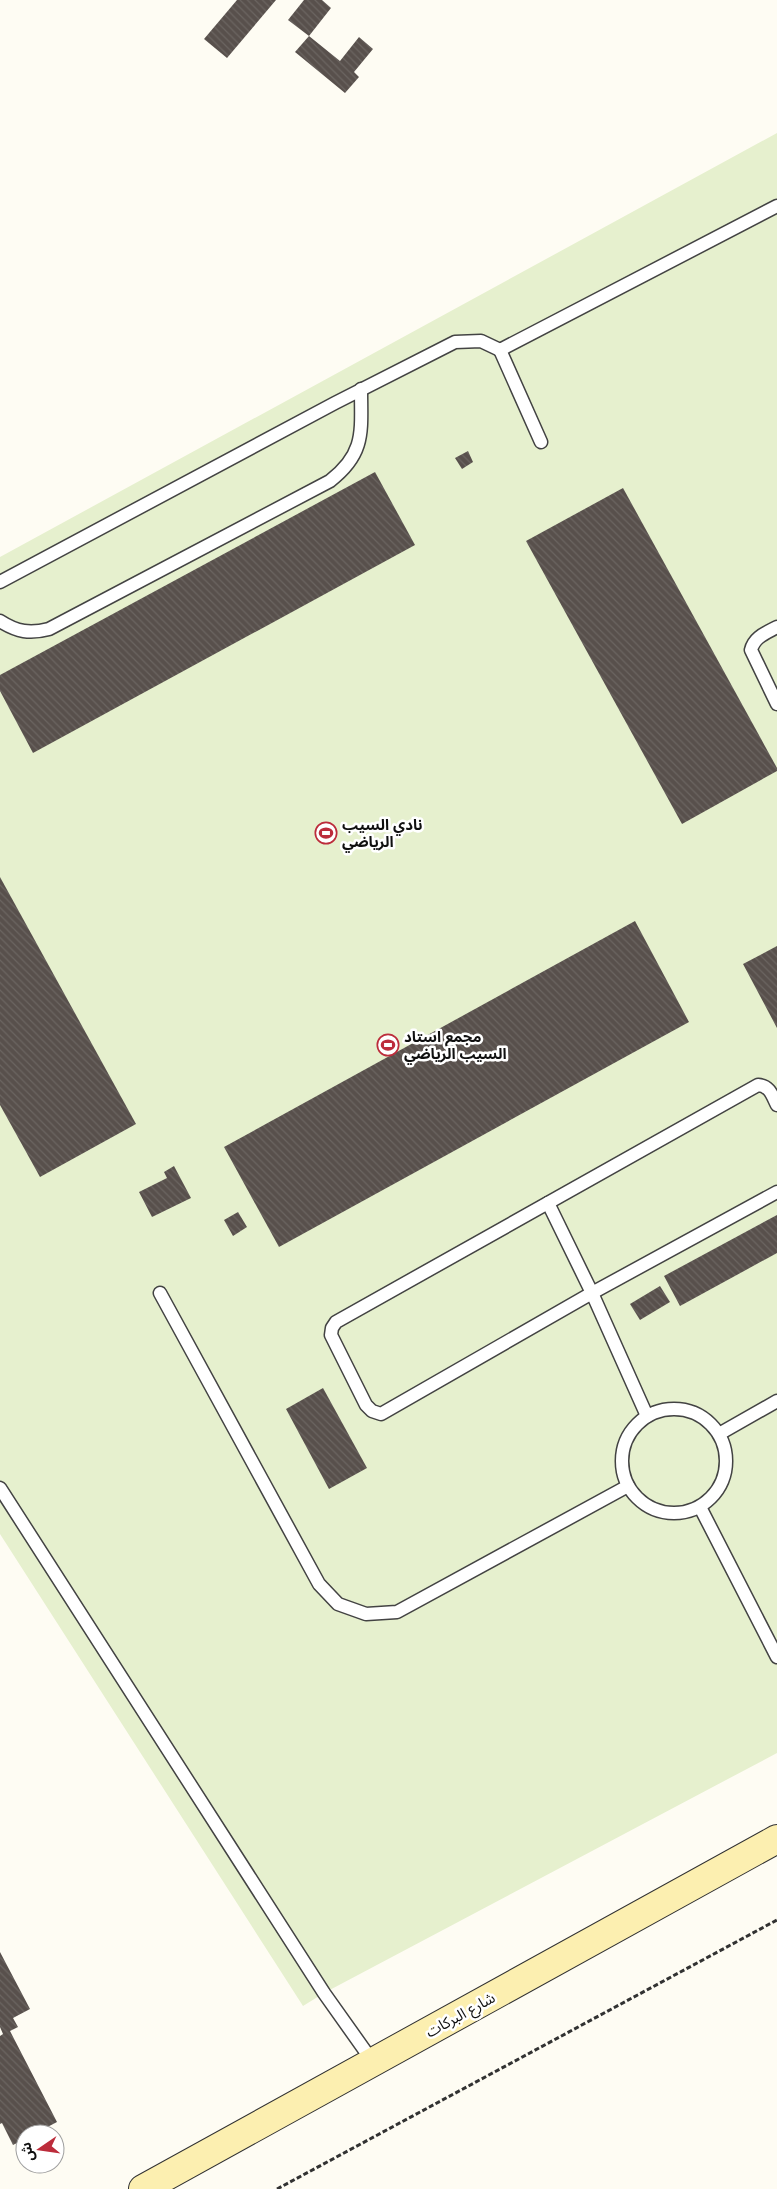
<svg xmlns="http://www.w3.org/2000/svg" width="777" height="2189" font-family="'Noto Serif','Noto Sans Arabic',serif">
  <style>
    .pitch { fill: #e6f0ce }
    .building { fill: url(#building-back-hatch) }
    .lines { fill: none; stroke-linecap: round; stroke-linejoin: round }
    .lane-casing { stroke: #434343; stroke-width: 15 }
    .secondary-casing { stroke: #323232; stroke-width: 30 }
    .path { stroke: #323232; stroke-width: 3; stroke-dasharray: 5 2.5; stroke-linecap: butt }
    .lane { stroke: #fff; stroke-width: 12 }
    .secondary { stroke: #fcefb0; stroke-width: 28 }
    .labels { text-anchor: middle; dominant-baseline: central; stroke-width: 5; stroke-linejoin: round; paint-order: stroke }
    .poi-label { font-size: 15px; font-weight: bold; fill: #101010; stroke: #fff; text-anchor: start }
    .street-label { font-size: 15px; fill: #101010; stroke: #fff }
  </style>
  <defs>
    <pattern id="building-back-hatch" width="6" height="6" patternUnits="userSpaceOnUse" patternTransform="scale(1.25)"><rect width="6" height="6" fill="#58504c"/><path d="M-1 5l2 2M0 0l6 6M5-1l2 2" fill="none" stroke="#6b6561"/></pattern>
  </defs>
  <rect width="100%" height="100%" fill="#fefcf3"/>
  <path class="pitch" d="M777 133V1753L324 1993 303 2006 0 1534V557Z"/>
  <g class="building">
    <path d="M237 0H276L227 58 204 39Z"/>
    <path d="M304 0H322L331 8 309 36 288 20Z"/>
    <path d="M309 36 340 61 359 37 373 49 354 72 359 77 345 93 295 52Z"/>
    <path d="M468 451 473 462 462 469 455 458Z"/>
    <path d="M375 472 415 545 33 753 0 691V675Z"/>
    <path d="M623 488 777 768V771L682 824 526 541Z"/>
    <path d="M0 877 136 1124 40 1177 0 1105Z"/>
    <path d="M635 921 689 1022 279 1247 224 1147Z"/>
    <path d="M777 946V1028L743 964Z"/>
    <path d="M174 1166 191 1198 152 1217 139 1192 167 1178 164 1172Z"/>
    <path d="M238 1212 247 1227 233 1236 224 1220Z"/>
    <path d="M777 1215V1253L680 1306 664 1276Z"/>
    <path d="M660 1286 670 1302 640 1320 630 1304Z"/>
    <path d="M323 1388 367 1468 329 1489 286 1409Z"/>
    <path d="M0 1952 30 2009 13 2018 18 2027 10 2031 57 2122 34 2134H25V2139L13 2145 2 2123 0 2124V2036L3 2034 0 2027Z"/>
  </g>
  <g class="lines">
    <g class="lane-casing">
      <g id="lane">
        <path d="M500 350 541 442"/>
        <path d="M0 582 335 403 455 342 481 341 500 350 777 206"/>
        <path d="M0 621C17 632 30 634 49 629L330 481C366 453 361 431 361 389"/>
        <path d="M777 627C766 633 754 637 751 650L777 704"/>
        <path d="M777 1105C772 1095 770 1086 758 1085L336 1322 332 1328 331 1335 366 1405 372 1411 381 1414 592 1293 777 1192"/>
        <path d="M548 1203 592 1293 647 1416"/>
        <path d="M160 1293 319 1584 338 1604 366 1614 397 1612 628 1486"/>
        <circle cx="674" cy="1461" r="52"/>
        <path d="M719 1434 777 1401"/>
        <path d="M0 1488 324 1993 373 2062"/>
        <path d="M700 1507 777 1657"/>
      </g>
    </g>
    <g class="secondary-casing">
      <path id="secondary" d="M143 2189 777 1839"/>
    </g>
    <path class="path" d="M277 2189 777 1920"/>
    <use href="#lane" class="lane"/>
    <use href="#secondary" class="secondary"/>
  </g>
  <defs>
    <g id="stadium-ring" transform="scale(1.125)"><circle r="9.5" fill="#fff" stroke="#bc2c3b" stroke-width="1.5"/><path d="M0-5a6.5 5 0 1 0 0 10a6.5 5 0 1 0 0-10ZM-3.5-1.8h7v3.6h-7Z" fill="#bc2c3b"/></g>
  </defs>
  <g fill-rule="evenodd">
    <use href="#stadium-ring" x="326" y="833"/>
    <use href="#stadium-ring" x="388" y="1045"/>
  </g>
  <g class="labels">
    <g class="poi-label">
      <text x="342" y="824">نادي السيب<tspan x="342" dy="17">الرياضي</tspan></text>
      <text x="404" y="1036">مجمع استاد<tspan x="404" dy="17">السيب الرياضي</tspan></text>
    </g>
    <g class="street-label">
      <text transform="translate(460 2014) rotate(-29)">شارع البركات</text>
    </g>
  </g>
  <g transform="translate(40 2149) rotate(257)"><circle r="24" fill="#ffffff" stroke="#9f9f9f"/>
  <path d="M0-4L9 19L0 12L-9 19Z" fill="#bc2c3b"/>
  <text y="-8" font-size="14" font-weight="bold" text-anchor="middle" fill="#101010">ش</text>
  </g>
</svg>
